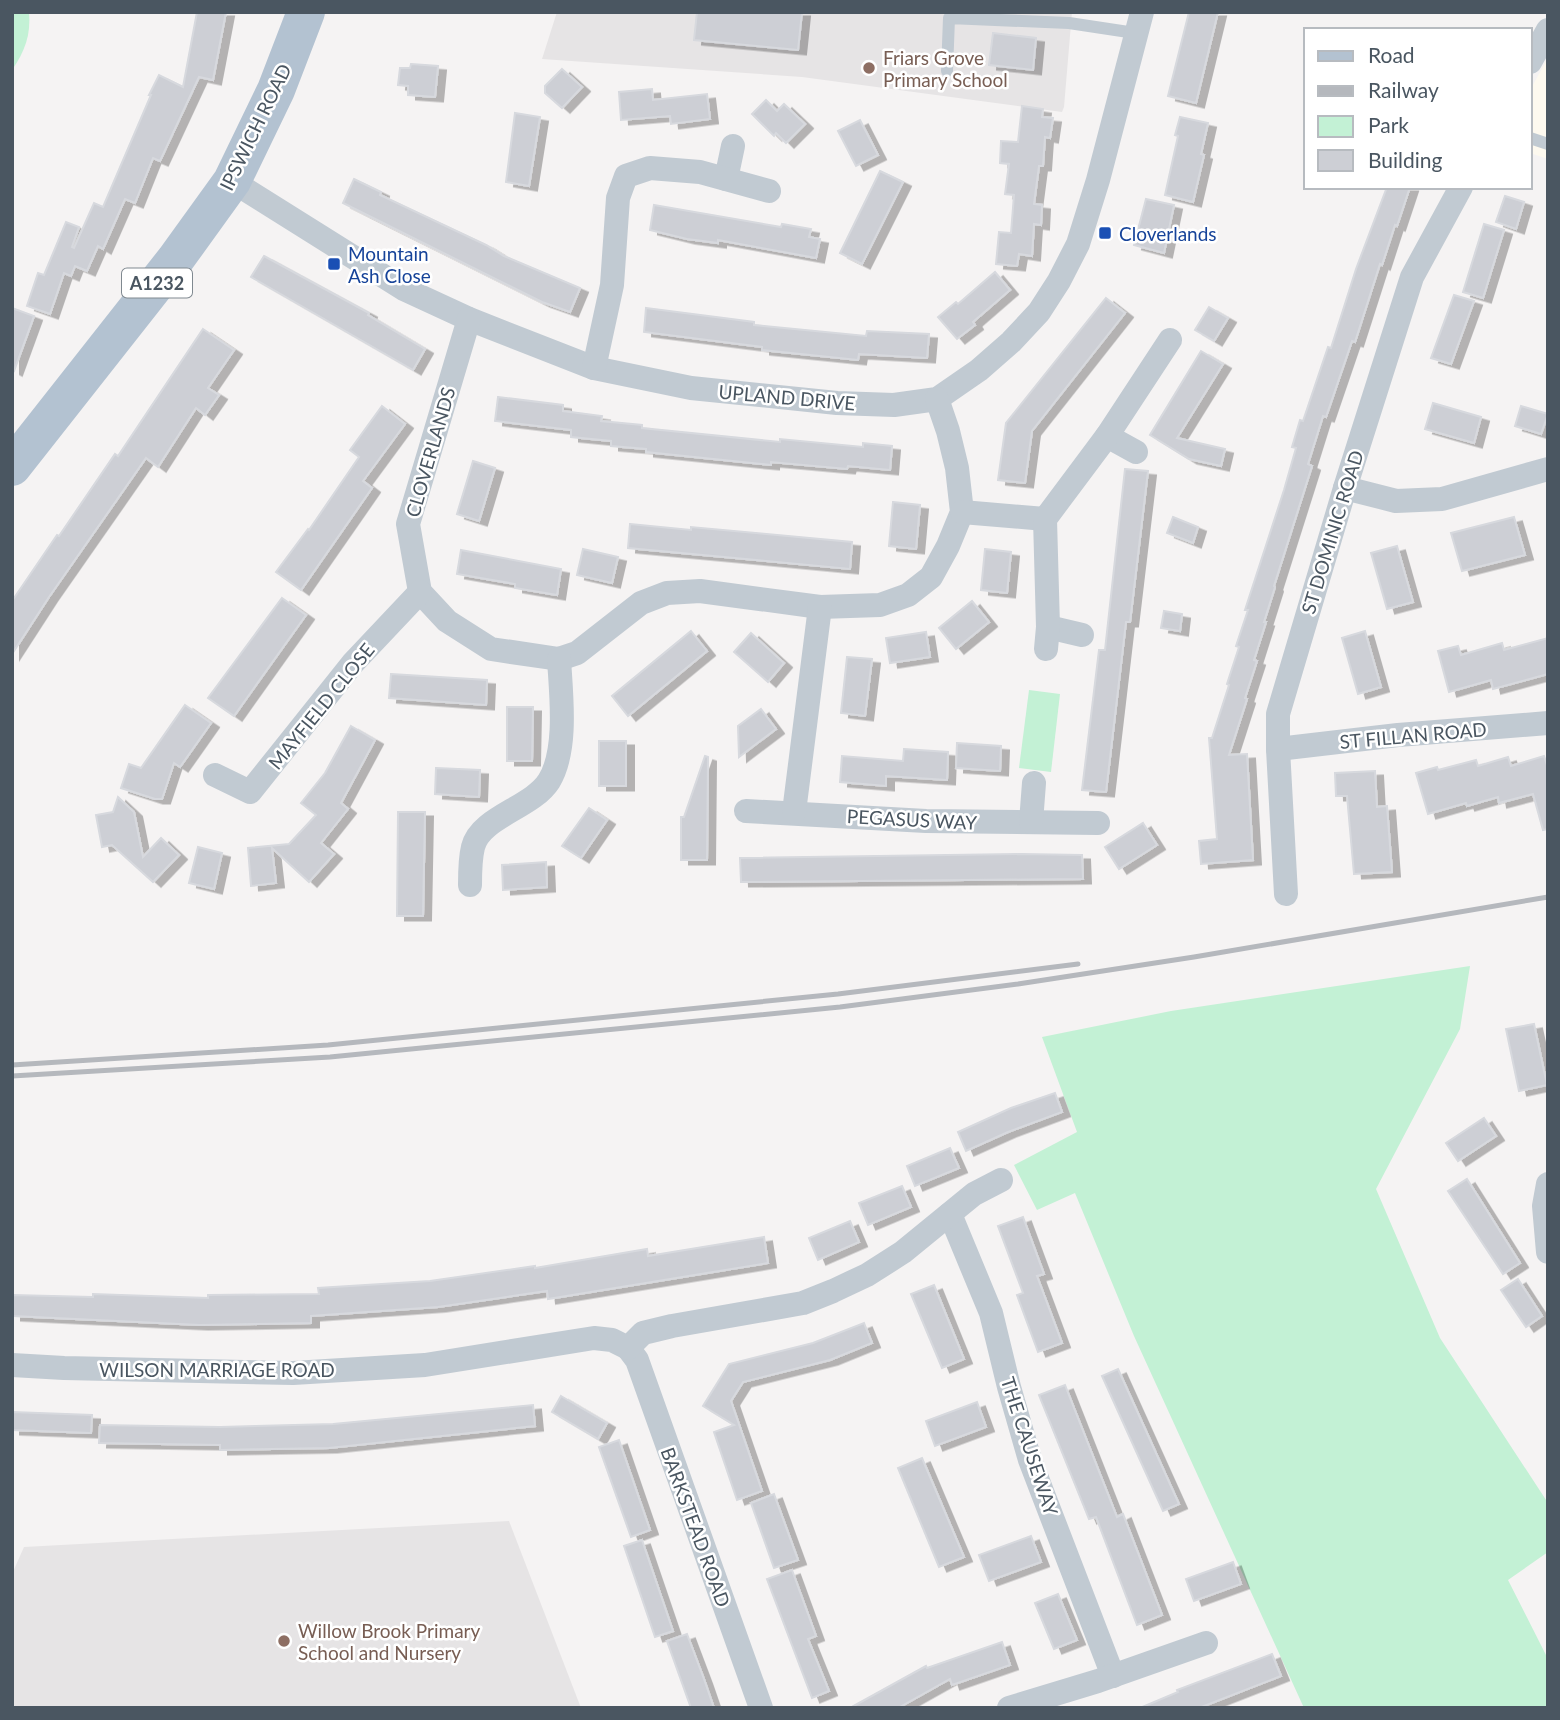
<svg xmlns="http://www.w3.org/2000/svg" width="1560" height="1720" font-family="Lato,sans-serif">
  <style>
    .commercial { fill: #fdf9ef }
    .education { fill: #e6e4e5 }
    .green { fill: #c3f1d5 }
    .building { fill: #cdcfd5; stroke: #d7d9de; stroke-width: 2; filter: url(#shadow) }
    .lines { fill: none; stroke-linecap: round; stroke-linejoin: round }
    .lane { stroke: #c1cad2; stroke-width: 12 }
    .street { stroke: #c1cad2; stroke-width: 24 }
    .primary { stroke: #b3c2d1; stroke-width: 38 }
    .rail { stroke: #b5b8bd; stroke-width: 5 }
    .education-dot { fill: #8d6e63; stroke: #fff; stroke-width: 2.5 }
    .transit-dot { fill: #1a4fb4; stroke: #fff; stroke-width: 2.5 }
    .labels { text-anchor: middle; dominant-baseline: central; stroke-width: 5; stroke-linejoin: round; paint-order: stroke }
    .shield { fill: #fff; stroke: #808990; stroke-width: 2 }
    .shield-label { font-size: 18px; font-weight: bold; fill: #4a5661 }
    .education-label { font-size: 19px; fill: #785e54; stroke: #fff; text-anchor: start }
    .street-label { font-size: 19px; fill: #4a5661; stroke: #fff }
    .transit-label { font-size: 19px; fill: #164399; stroke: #fff; text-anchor: start }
  </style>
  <defs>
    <filter id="shadow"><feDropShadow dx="8" dy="4.5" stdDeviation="0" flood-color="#0004"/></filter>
  </defs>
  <rect width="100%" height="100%" fill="#f5f3f3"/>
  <path class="commercial" d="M1548 58V159L1530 153V90Z"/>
  <g class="education">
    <path d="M557 12H1072L1064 107 1062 112 802 77 542 59Z"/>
    <path d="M509 1521 581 1708H12V1574L24 1547Z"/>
  </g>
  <g class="green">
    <path d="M12 12H29C31 35 25 51 12 70Z"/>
    <path d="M1029 690 1060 694 1051 772 1019 768Z"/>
    <path d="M1470 966 1460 1029 1376 1189 1440 1338 1548 1503V1552L1508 1580 1548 1659V1708H1304L1134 1336 1075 1193 1037 1210 1014 1165 1077 1132 1042 1037 1171 1011Z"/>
  </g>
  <g class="building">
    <path d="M197 12H226L213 80 199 77 160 161 153 158 135 203 125 199 103 249 98 246 87 271 75 266 71 276 64 273 50 314 27 306 38 273 44 275 66 222 79 227 72 247 74 248 94 203 103 207 151 95H149L159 75 183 87Z"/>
    <path d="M697 12H802L798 50 694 40Z"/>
    <path d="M1189 12H1218L1196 103 1168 96Z"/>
    <path d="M993 33 1036 38 1033 70 989 65Z"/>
    <path d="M411 64 438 66 435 97 408 95V86L398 85 400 68H410Z"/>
    <path d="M562 69 582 87 562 108 545 93V86Z"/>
    <path d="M652 89 653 100 707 94 710 119 671 124 670 116 621 120 619 92Z"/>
    <path d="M766 100 777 111 784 104 805 124 786 143 776 133 774 136 752 114Z"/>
    <path d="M1022 106 1043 109 1042 117 1053 118 1050 138 1045 137 1043 166H1039L1034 204 1042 205 1041 225 1034 224 1032 256 1019 254 1017 266 996 264 999 232 1011 233 1014 195 1005 194 1009 164 1000 163 1001 141 1018 142Z"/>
    <path d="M515 113 540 117 529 186 506 182Z"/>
    <path d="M1180 117 1208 123 1201 154 1204 155 1193 202 1165 195 1178 136 1175 135Z"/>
    <path d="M860 120 878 155 856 166 838 131Z"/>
    <path d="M880 171 903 182 862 264 840 253Z"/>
    <path d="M354 179 381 192 380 195 486 245 504 256 580 288 570 312 542 302 343 203Z"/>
    <path d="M1387 187H1410L1397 226 1395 225 1382 265 1380 264 1355 342 1352 341 1326 417 1323 416 1308 464 1312 466 1274 586 1275 587 1264 622H1266L1254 660 1257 661 1245 698 1247 699 1229 755 1247 754 1253 860 1201 864 1199 841 1217 839 1209 738H1212L1229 685 1227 684 1239 647 1236 646 1248 610H1245L1284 490 1296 448 1292 447 1300 420 1303 421 1328 347 1331 348 1356 269Z"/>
    <path d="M1505 196 1524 202 1516 229 1496 222Z"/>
    <path d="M1146 199 1174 205 1164 253 1134 245Z"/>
    <path d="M654 205 781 227 782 224 811 229 809 237 820 239 816 258 718 240V243L687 239 650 230Z"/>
    <path d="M1484 224 1504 230 1483 298 1463 292Z"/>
    <path d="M264 256 369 313 368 315 425 349 413 370 251 277Z"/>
    <path d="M995 272 1010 290 973 322 975 325 957 339 938 317 956 302 958 304Z"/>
    <path d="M1454 295 1474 301 1451 364 1431 358Z"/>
    <path d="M1106 298 1125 313 1032 431 1025 483 998 480 1006 423Z"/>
    <path d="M1209 307 1228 318 1214 341 1195 330Z"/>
    <path d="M12 308 34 316 14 371 12 370Z"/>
    <path d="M646 308 754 322V325L866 336 867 331 929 334 927 358 859 354 858 360 762 350V347L644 332Z"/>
    <path d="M203 329 234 350 208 388 219 395 205 415 196 408 158 467 146 458 49 597 12 654V601L57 535 59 536 115 454 118 456Z"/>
    <path d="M1201 351 1223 364 1177 438 1225 449 1221 466 1189 459 1150 435Z"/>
    <path d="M498 397 563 405V411L602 416 601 421 642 425V428L780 442V439L863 447V443L892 446 890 470 848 466 847 469 771 462V465L646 452V449L611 446V441L571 437V430L495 421Z"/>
    <path d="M1433 403 1481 417 1474 443 1425 429Z"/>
    <path d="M382 406 405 424 363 481 372 488 301 590 276 572 308 529 309 530 359 457 350 450Z"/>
    <path d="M1521 406 1548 414 1541 434 1515 426Z"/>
    <path d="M473 461 495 468 479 521 457 514Z"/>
    <path d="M1125 469 1148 471 1130 622H1126L1106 792 1082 790 1099 650H1105Z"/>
    <path d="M893 502 920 505 916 549 889 546Z"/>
    <path d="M1173 517 1198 527 1193 543 1167 533Z"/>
    <path d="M1514 517 1525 555 1462 571 1451 533Z"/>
    <path d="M630 524 691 530V527L852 542 850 569 628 548Z"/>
    <path d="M1397 546 1413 602 1387 609 1371 553Z"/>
    <path d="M583 549 618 557 612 583 577 575Z"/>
    <path d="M985 549 1011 552 1007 593 981 590Z"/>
    <path d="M461 550 561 569 557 595 515 588V584L457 574Z"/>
    <path d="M282 598 306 615 234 716 208 698Z"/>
    <path d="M972 601 989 622 956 649 939 628Z"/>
    <path d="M1164 611 1182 614 1180 631 1161 628Z"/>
    <path d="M691 631 707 651 628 716 612 696Z"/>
    <path d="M1365 631 1381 687 1358 694 1342 638Z"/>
    <path d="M926 632 930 657 890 663 886 638Z"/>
    <path d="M751 633 784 663 768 682 734 652Z"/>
    <path d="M1548 638V674L1493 689 1491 680 1449 692 1438 651 1458 646 1461 655 1502 643 1504 650Z"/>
    <path d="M847 657 872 659 865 716 841 713Z"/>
    <path d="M391 674 487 680 486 705 389 698Z"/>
    <path d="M185 705 211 723 180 767 174 763 162 799H155L121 788 129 764 141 768Z"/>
    <path d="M507 707H533L532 761H507Z"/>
    <path d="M761 709 776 729 739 757 738 726Z"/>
    <path d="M351 726 375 740 341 803 348 809 321 843 334 854 309 882 272 848 276 883 251 886 248 848 289 844 316 815 301 803 325 773Z"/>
    <rect x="599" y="741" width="27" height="45"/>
    <path d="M957 743 1001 746 1000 771 956 768Z"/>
    <path d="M904 749 948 752 947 780 886 776V786L840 782 842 756 903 761Z"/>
    <path d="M705 756 708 757 707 860H681V817H684Z"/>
    <path d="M1544 756 1548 768V829L1543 830 1533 794 1499 803 1498 797 1467 806 1466 803 1428 814 1416 773 1437 767 1438 770 1476 760 1478 766 1508 757 1511 766Z"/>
    <path d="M436 768 480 770 479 797 435 794Z"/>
    <path d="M1375 771 1377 807 1387 806 1392 872 1354 874 1347 796H1336L1335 773Z"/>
    <path d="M118 797 134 812 143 857 161 838 179 855 153 882 112 845 102 847 96 815 113 812Z"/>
    <path d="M589 808 607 820 581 858 562 846Z"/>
    <path d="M398 812H425L423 916H397Z"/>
    <path d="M1143 823 1157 845 1119 869 1105 847Z"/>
    <path d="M198 847 222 853 214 889 189 883Z"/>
    <path d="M1021 854 1082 855 1083 879 741 882 740 858Z"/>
    <path d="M546 862 547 887 503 890 502 865Z"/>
    <path d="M1534 1024 1547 1085 1519 1091 1506 1029Z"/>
    <path d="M1055 1093 1062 1112 1008 1132 966 1151 958 1132 1011 1108Z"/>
    <path d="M1484 1118 1496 1136 1458 1161 1446 1143Z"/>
    <path d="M950 1148 959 1168 915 1186 907 1166Z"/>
    <path d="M1467 1179 1520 1263 1503 1274 1448 1191Z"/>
    <path d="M902 1186 911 1207 868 1225 859 1203Z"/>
    <path d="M1023 1217 1044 1274 1037 1276 1062 1343 1038 1352 1017 1295 1023 1293 998 1226Z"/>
    <path d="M850 1221 859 1242 818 1260 809 1238Z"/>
    <path d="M764 1237 768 1263 548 1299 547 1291 438 1307 311 1316V1323L200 1325 13 1316V1295L93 1297V1294L208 1298V1295L319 1294 318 1288 430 1281 535 1266V1268L647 1249 648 1256Z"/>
    <path d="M1518 1279 1542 1316 1526 1327 1501 1290Z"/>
    <path d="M934 1285 964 1359 942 1368 911 1294Z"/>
    <path d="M864 1323 872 1343 830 1360 743 1382 731 1401 762 1491 737 1500 714 1432 734 1425 703 1406 729 1364 813 1343Z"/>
    <path d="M1118 1369 1179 1504 1163 1511 1102 1376Z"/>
    <path d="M1065 1385 1117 1517 1123 1514 1162 1615 1137 1625 1096 1517 1089 1519 1039 1395Z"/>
    <path d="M561 1396 607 1423 598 1439 552 1412Z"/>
    <path d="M977 1402 986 1427 935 1446 926 1421Z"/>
    <path d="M533 1405 535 1426 329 1448 220 1450V1445L99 1443 100 1425 220 1427 333 1424Z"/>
    <path d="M12 1412 92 1415 91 1433 12 1430Z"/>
    <path d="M619 1440 650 1530 631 1537 599 1447Z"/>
    <path d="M922 1458 964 1557 939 1567 898 1468Z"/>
    <path d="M774 1494 798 1560 774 1568 751 1503Z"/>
    <path d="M1031 1536 1041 1562 989 1581 979 1555Z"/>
    <path d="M642 1540 673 1631 655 1637 624 1546Z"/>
    <path d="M1233 1562 1241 1584 1194 1601 1186 1579Z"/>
    <path d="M792 1570 816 1636 808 1639 829 1691 812 1698 767 1579Z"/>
    <path d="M1058 1594 1077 1640 1054 1649 1035 1603Z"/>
    <path d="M687 1634 704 1679 714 1708H691L667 1641Z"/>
    <path d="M1002 1642 1010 1665 952 1685 950 1679 898 1708H850L926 1666 927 1668Z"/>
    <path d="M1272 1654 1281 1676 1199 1708H1140L1178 1692 1177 1690Z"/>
  </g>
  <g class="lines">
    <g class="lane">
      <path d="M947 71 949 18 1069 23 1135 33"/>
      <path d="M1530 138 1548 144"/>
    </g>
    <g class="street">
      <path d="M1530 62 1548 30"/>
      <path d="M726 179 733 146"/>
      <path d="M232 181 404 289 469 319 594 368 691 388 837 403 894 405 937 399 979 370 1011 342 1039 312 1059 281 1078 244 1098 180 1142 12"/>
      <path d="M469 319 408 524 420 592 447 621 491 649 559 659 577 653 641 603 667 593 700 591 820 607 880 605 908 595 931 577 948 546 962 512 957 468 948 431 937 399"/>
      <path d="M594 368 612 285 618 198 626 176 650 168 700 172 769 191"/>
      <path d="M1107 436 1136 452"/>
      <path d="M1345 488 1396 501 1442 499 1548 469"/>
      <path d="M962 512 1045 519"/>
      <path d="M1048 627 1082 635"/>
      <path d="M1046 649 1048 627 1045 519 1107 436 1170 340"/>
      <path d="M1278 749 1398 735 1548 723"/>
      <path d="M215 775 250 792 353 663 420 592"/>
      <path d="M746 811 926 821 1098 823"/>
      <path d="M794 812 820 607"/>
      <path d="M1031 822 1034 783"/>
      <path d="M470 885C470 872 470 859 473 847 480 817 532 808 549 781 568 750 561 694 559 659"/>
      <path d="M1286 894 1278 749V714L1345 488 1412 277 1461 187"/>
      <path d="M1548 1184 1544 1206 1548 1252"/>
      <path d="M950 1214 991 1313 1009 1387 1030 1460 1113 1676"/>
      <path d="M628 1348 637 1360 761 1708"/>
      <path d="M12 1365 64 1368 293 1373 425 1365 594 1338 612 1340 628 1348 643 1333 672 1326 803 1303 833 1291 867 1275 903 1252 974 1194 1001 1180"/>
      <path d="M1009 1708 1098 1681 1206 1643"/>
    </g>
    <path class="primary" d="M12 467 175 260 232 181 276 90 306 12"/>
    <g class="rail">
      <path d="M12 1065 328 1045 838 994 1078 964"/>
      <path d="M12 1076 330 1057 840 1007 1018 984 1194 957 1548 897"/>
    </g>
  </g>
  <g class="education-dot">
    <circle cx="869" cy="68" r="7"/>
    <circle cx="284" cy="1641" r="7"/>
  </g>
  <g class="transit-dot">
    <rect x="1098" y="226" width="14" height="14" rx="3.5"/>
    <rect x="327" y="257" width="14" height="14" rx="3.5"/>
  </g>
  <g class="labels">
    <rect class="shield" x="122" y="268.5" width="70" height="29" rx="5"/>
    <g class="shield-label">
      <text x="157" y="283">A1232</text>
    </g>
    <g class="education-label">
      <text x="883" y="57">Friars Grove<tspan x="883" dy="22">Primary School</tspan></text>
      <text x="298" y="1630">Willow Brook Primary<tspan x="298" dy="22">School and Nursery</tspan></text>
    </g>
    <g class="street-label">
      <text transform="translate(255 127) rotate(-64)">IPSWICH ROAD</text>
      <text transform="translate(787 397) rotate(5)">UPLAND DRIVE</text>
      <text transform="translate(430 452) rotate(-74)">CLOVERLANDS</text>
      <text transform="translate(1332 532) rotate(-73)">ST DOMINIC ROAD</text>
      <text transform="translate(321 706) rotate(-51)">MAYFIELD CLOSE</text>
      <text transform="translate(1413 735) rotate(-5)">ST FILLAN ROAD</text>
      <text transform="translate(912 819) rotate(3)">PEGASUS WAY</text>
      <text x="217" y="1369">WILSON MARRIAGE ROAD</text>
      <text transform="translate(1030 1446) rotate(72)">THE CAUSEWAY</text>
      <text transform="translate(696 1527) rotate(70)">BARKSTEAD ROAD</text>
    </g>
    <g class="transit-label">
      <text x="1119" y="233">Cloverlands</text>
      <text x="348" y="253">Mountain<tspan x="348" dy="22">Ash Close</tspan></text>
    </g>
  </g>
  <rect width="1560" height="1720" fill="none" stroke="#4a5661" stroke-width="28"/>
  <rect x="1304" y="28" width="228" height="161" fill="#ffffff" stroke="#b7bbc0" stroke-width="2"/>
  <rect x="1318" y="51" width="35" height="10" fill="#b3c2d1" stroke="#b7bbc0" stroke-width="2"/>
  <text x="1368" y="63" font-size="21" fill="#4a5661">Road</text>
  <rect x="1318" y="86" width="35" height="10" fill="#b5b8bd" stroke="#b7bbc0" stroke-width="2"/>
  <text x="1368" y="98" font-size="21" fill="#4a5661">Railway</text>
  <rect x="1318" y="116" width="35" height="21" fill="#c3f1d5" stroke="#b7bbc0" stroke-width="2"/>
  <text x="1368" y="133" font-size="21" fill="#4a5661">Park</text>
  <rect x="1318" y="150" width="35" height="21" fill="#cdcfd5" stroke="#b7bbc0" stroke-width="2"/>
  <text x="1368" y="168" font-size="21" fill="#4a5661">Building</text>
</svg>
